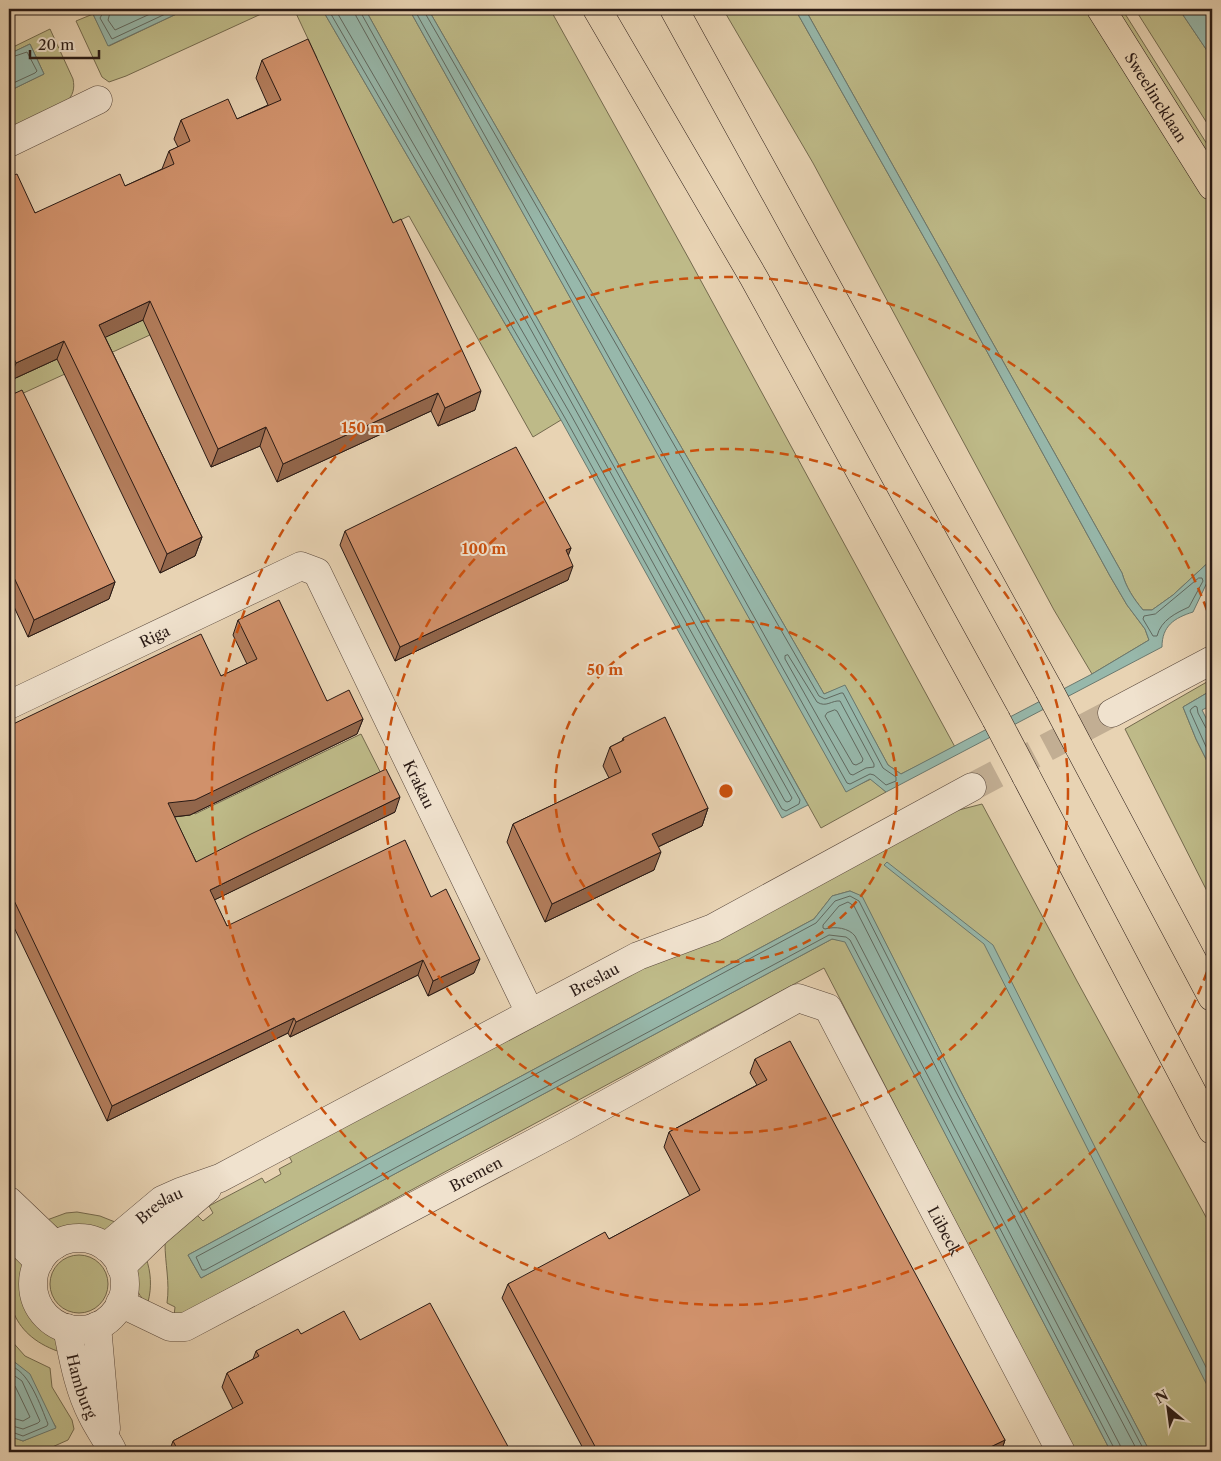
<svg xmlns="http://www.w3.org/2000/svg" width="1221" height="1461" font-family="'Libre Caslon Text',serif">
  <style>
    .green { fill: #beba88; stroke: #746a4e }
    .water { fill: #97b8ab; stroke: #6b796f }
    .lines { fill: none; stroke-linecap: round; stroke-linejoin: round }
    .shore { stroke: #606960; stroke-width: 1 }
    .minor-tunnel { stroke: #c2ae93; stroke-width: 28; stroke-dasharray: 28 14; stroke-linecap: butt }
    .minor-casing { stroke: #59483c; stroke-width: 29 }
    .major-casing { stroke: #291a15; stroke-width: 29 }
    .highway-casing { stroke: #291a15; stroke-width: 29 }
    .minor { stroke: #f0e2ce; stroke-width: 28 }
    .major { stroke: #e8d3b3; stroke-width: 28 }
    .highway { stroke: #e8d3b3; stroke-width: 28 }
    .highway-bridge-casing { stroke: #291a15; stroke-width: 29; stroke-linecap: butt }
    .highway-bridge { stroke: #e8d3b3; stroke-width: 28 }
    .wall { fill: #b37d5c; stroke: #291a15 }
    .shaded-wall { fill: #92664b; stroke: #291a15 }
    .building { fill: #d0916b; stroke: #291a15 }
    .ring { fill: none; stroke: #cb500d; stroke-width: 2.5; stroke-dasharray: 9 6 }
    .labels { text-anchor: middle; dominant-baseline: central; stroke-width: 4; stroke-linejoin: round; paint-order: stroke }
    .street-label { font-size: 15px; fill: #291a15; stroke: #f0e2ce }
    .centre { fill: #cb500d; stroke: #f0e2ce; stroke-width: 2.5 }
    .ring-label { font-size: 15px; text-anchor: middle; font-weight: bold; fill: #cb500d; stroke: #f0e2ce; stroke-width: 4; stroke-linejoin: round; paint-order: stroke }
  </style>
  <rect width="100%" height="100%" fill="#e8d3b3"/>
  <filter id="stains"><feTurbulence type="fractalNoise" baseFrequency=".004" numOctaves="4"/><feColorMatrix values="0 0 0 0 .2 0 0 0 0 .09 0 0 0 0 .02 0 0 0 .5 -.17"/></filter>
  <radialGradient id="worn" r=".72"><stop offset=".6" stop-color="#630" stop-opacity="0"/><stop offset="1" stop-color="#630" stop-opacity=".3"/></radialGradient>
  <g class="green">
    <path d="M187 9H272L126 76 109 82 102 77 76 21 93 14 109 46Z"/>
    <path d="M294 9H322L561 420 533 437 409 216 17 396 9 381 373 214 307 69 317 58Z"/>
    <path d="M365 9H409L846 791 871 779 886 792 821 828Z"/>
    <path d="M428 9H550L689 259 955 747 901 774 888 765 845 686 824 694Z"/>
    <path d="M723 9H795L939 264 1110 576 1127 605 1145 629 1149 640 1092 674 1054 610 813 163Z"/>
    <path d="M805 9H1087L1212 208V559L1173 595 1152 610H1143C1133 598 1126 587 1122 573Z"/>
    <path d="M1114 9H1122L1212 152V164Z"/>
    <path d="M1135 9H1179L1212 58V131Z"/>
    <path d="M50 29 73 79C75 89 73 95 66 103L9 130V91L44 74 30 44 9 54V49Z"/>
    <path d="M1212 679V690L1183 707 1196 739 1212 771V901L1125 729Z"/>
    <path d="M361 734 395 801 208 887 162 791 179 783 195 814Z"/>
    <path d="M982 804 1077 981 1212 1228V1452H1150L960 1090 862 897 850 891 832 896 814 919 188 1255 201 1278 832 939 845 941 1111 1452H1075L824 968 179 1315 174 1316 175 1307 167 1303C170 1282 165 1264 165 1243L197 1215 203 1221 213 1213 209 1206 262 1178 265 1183 281 1174 279 1169 292 1162 289 1156 638 967 955 811Z"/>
    <path d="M77 1212 100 1216 115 1222 108 1229C99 1231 65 1231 56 1227 53 1226 50 1222 47 1220L66 1213Z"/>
    <path d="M14 1250 26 1266 24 1290 29 1306 36 1318 55 1335 63 1353C12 1337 0 1299 14 1250Z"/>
    <circle cx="79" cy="1284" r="29"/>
    <path d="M146 1258C151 1272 152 1287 148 1302H145C130 1284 132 1274 146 1258Z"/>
    <path d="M9 1338 25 1356 50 1368 52 1387 72 1420 74 1429 68 1440 41 1452H9V1436L23 1441 56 1427 13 1360 9 1362Z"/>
  </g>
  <g class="water">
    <path d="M105 9H187L108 46 93 14Z"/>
    <path d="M322 9H365L808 805 782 818 561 420Z"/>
    <path d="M409 9H428L824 694 845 685 888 765 901 774 1092 674 1149 640 1145 629 1127 605 1110 576 939 264 795 9H805L1122 573C1126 587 1133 598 1143 610H1152L1173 595 1212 559V572L1193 612C1174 618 1162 626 1162 647L886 792 870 779 846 792Z"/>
    <path d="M1179 9H1212V58Z"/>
    <path d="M30 44 44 74 9 91V54Z"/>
    <path d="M1212 690V705L1202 710 1212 730V771L1196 739 1183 707Z"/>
    <path d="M887 862 993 945 1212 1379V1395L984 944 884 865Z"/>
    <path d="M850 891 862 896 960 1090 1150 1452H1111L845 942 832 939 201 1278 188 1255 814 919 832 896Z"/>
    <path d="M12 1360 30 1374 56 1428 23 1441 9 1436V1362Z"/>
  </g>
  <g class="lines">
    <g class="shore">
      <path d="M105 9 100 18 112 39 176 9"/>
      <path d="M111 9 108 20 115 30 161 9"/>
      <path d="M328 9 565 418 782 809 786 811 799 804 800 800 361 13V9"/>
      <path d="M335 9 571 415 785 801 787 802 790 801 792 798 356 16 354 9"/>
      <path d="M414 9 847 783 850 784 870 774 874 775 886 785 896 781V777L883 768 843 693H841L825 699 819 696 425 13 424 9"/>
      <path d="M9 58 27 52 37 71 35 73 9 85"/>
      <path d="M1199 578H1202L1203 581 1189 607C1176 613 1161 620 1157 636H1153L1143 619 1144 616 1155 614Z"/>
      <path d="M788 655 817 702C826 708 832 700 840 701L874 764V767L866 768 853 775 850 774 785 659V656Z"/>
      <path d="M835 710 837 711 863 759 862 762 856 765 853 764 825 716 827 713Z"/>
      <path d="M1212 730 1206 728 1198 713 1197 707 1195 706 1191 709 1190 711 1212 760"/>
      <path d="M9 1366C28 1368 41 1407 48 1424L47 1426 23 1436 9 1431"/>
      <path d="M9 1372 22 1381 40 1421 38 1423 23 1429 9 1425"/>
      <path d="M9 1381 15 1386 30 1417 23 1421 9 1417"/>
      <path d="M1115 1452 1114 1448 850 940 846 937 829 935 205 1270H202L196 1257 816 923 835 901 850 896 859 901 956 1092 1145 1452"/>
      <path d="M1121 1452 1120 1445 855 936C849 928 835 926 825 929L823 928V925L839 906 848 902 854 906 950 1095 1138 1452"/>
    </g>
    <path class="minor-tunnel" d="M972 787 1112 713"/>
    <g class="minor-casing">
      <g id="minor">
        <path d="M9 143 98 100"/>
        <path id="s1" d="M9 705 301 566 317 572 530 1013"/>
        <path d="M1112 713 1212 660"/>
        <path d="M9 1201 55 1245"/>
        <path d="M9 1232 39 1262"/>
        <circle cx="79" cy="1284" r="46"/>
        <path id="s2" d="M106 1247 162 1200 180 1192 220 1178 619 966 638 956 713 928 972 787"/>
        <path d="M121 1267 157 1232 207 1189"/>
        <path id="s3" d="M120 1303 170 1327H185L566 1126 798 998 828 1008 1061 1452"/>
        <path d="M97 1326 106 1428"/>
        <path id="s4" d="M67 1328C73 1357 78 1388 92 1415 98 1428 107 1439 113 1452"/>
      </g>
    </g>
    <g class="major-casing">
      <g id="major">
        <path id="s5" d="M1101 9 1212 186"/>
      </g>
    </g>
    <g class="highway-casing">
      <g id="highway">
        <path d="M597 9 754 278 996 719"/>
        <path d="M674 9 1049 690"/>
        <path d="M1079 747 1212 997"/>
        <path d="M1026 776 1212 1130"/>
      </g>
    </g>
    <use href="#minor" class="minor"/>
    <use href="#major" class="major"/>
    <use href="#highway" class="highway"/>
    <g class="highway-bridge-casing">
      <g id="highway-bridge">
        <path d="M1049 690 1079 747"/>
        <path d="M996 719 1026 776"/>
      </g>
    </g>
    <use href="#highway-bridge" class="highway-bridge"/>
  </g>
  <g class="wall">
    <path d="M262 60 475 410 438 426 431 411 277 482 260 446 211 467 143 320 105 337 202 537 195 556 160 573 57 359 9 381V177L35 213 125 186 162 169 169 151 178 147 174 139 181 120 237 119 268 105 256 78Z"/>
    <path d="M9 396 115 582 109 599 28 637 9 596Z"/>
    <path d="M345 531 571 548 568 555V580L395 661 340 545Z"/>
    <path d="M238 620 327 701 363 719 357 734 190 815 174 817 196 862 395 812 214 900 227 926 431 897 474 973 428 996 418 975 290 1037 288 1033 107 1121 9 917V726L221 676 247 664 233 635Z"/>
    <path d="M623 738 708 808 702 826 658 847 654 870 545 922 507 842 513 824 609 778 603 766 610 747 622 741Z"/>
    <path d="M755 1059 1005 1440 1001 1452H585L502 1298 508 1284 609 1239 690 1196 664 1147 669 1132 757 1085 750 1073Z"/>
    <path d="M301 1334 360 1340 511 1452H169L173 1441 233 1409 222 1387 227 1373 253 1359 256 1351Z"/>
  </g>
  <g class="shaded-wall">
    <path d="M150 301 143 320 93 343 99 325Z"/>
    <path d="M64 341 57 359 9 381 16 363Z"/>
    <path d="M481 391 475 410 438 426 445 408Z"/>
    <path d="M438 393 431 411 277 482 283 464Z"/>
    <path d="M266 427 260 446 211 467 218 449Z"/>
    <path d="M202 537 195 556 160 573 167 554Z"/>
    <path d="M571 548 566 562V550Z"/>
    <path d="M573 566 568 580 395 661 400 647Z"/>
    <path d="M115 582 109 599 28 637 34 620Z"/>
    <path d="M363 719 357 734 190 815 163 818 168 803Z"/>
    <path d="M400 797 395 812 204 905 210 890Z"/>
    <path d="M708 808 702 826 645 853 652 834Z"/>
    <path d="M661 852 654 870 545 922 552 904Z"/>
    <path d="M480 959 474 973 428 996 433 981Z"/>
    <path d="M423 960 418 975 290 1037 296 1022Z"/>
    <path d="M294 1018 288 1033 107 1121 112 1106Z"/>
    <path d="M1005 1440 1001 1452H980Z"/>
  </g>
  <g class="building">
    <path d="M308 39 393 223 401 219 481 391 445 408 438 393 283 464 266 427 218 449 150 301 99 325 202 537 167 554 64 341 16 363 9 347V177L17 174 35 213 120 174 125 186 174 164 169 151 190 141 181 120 228 99 237 119 281 100 262 60Z"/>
    <path d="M22 390 115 582 34 620 9 567V396Z"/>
    <path d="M516 447 571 548 566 550 573 566 400 647 345 531Z"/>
    <path d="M279 600 327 701 349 690 363 719 195 800 168 803 196 862 251 834 386 769 400 797 210 890 227 926 405 840 431 897 446 889 480 959 433 981 423 960 296 1022 294 1018 112 1106 9 890V726L201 634 221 676 257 659 238 620Z"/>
    <path d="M665 717 708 808 652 834 661 852 552 904 513 824 621 772 610 747 624 740 623 738Z"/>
    <path d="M790 1041 1005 1440 980 1452H598L508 1284 605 1232 609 1239 700 1190 669 1132 767 1080 755 1059Z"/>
    <path d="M430 1303 511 1452H179L173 1441 243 1403 227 1373 259 1356 256 1351 298 1329 301 1334 344 1311 360 1340Z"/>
  </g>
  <g class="ring">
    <circle cx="726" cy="791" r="171"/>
    <circle cx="726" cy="791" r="342"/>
    <path d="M1212 958A514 514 0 1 1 1212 624"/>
  </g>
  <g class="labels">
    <g class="street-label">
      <text stroke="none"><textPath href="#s5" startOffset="104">Sweelincklaan</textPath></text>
      <text stroke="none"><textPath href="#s1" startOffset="161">Riga</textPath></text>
      <text stroke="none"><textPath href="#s1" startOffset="576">Krakau</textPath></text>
      <text stroke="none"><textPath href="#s2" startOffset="559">Breslau</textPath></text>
      <text stroke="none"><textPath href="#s3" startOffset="399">Bremen</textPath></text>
      <text stroke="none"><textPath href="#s2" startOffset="68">Breslau</textPath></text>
      <text stroke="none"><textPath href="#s3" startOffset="1049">Lübeck</textPath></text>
      <text stroke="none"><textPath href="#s4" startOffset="60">Hamburg</textPath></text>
    </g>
  </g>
  <circle cx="726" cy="791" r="8" class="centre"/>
  <g class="ring-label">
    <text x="363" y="433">150 m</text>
    <text x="484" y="554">100 m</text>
    <text x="605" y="675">50 m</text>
  </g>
  <rect width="1221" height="1461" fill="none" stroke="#e8d3b3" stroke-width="30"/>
  <rect x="10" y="10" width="1201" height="1441" fill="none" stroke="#291a15" stroke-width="2.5"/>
  <rect x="15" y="15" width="1191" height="1431" fill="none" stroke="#291a15"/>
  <g transform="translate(1168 1408) rotate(331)" stroke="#f0e2ce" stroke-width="4" paint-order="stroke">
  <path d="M0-4L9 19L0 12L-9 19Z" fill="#291a15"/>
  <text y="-8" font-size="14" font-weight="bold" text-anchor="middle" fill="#291a15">N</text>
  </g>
  <path d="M30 50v8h69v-8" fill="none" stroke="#291a15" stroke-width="2.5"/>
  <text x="38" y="50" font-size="15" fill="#291a15" stroke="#f0e2ce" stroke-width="4" paint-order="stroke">20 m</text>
  <rect width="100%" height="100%" filter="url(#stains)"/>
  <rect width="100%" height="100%" fill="url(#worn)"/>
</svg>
